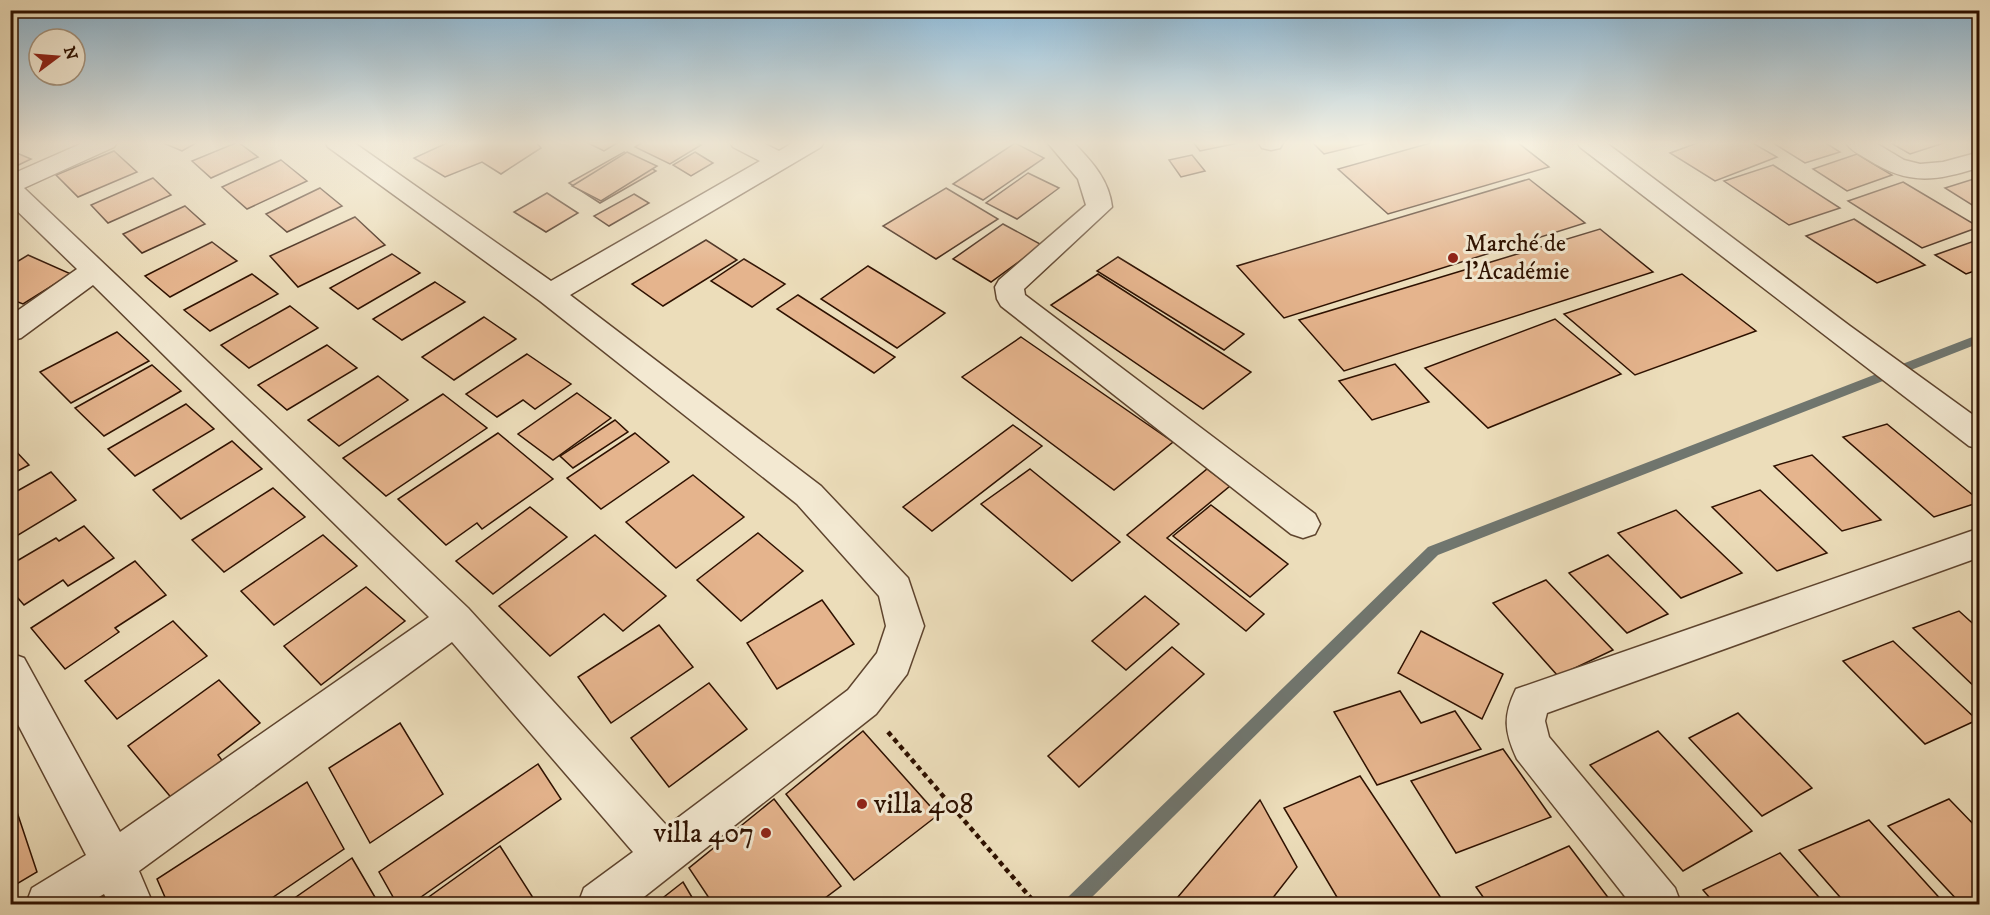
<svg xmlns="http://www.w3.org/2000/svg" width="1990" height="915" font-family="'IM FELL DW Pica',serif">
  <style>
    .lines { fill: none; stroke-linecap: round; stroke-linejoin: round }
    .stream { fill: #70766f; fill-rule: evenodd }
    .building { fill: #e5b48d; stroke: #2e1100; stroke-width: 1.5 }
    .minor-casing { stroke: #5e442e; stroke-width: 3 }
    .path { stroke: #2e1100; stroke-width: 4.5; stroke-dasharray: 5 4; stroke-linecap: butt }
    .minor { fill: #f3e9d2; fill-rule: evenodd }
    .poi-dot { fill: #8f2418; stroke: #f3e9d2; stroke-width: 2 }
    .labels { text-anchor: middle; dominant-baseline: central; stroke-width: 6; stroke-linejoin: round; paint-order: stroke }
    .poi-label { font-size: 24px; fill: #2e1100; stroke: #f3e9d2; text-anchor: start }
    .near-poi-label { font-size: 28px; fill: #2e1100; stroke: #f3e9d2; text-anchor: start }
  </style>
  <rect width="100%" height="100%" fill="#ecddba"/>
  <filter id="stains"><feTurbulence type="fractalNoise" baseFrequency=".00333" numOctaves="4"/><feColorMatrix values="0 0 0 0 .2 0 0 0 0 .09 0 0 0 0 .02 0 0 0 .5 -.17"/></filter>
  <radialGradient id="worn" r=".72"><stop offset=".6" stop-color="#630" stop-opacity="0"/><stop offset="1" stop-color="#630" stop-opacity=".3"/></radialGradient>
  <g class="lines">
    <path class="stream" d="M1980 334V343L1438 555 1085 904H1064L1067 898 1428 547Z"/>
  </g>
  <g class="building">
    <path d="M161 142H198L182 151Z"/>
    <path d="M238 142 258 157 211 178 192 161Z"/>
    <path d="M449 142H536L541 148 501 174 482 162 445 177 414 158Z"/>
    <path d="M586 142H619L604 151Z"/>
    <path d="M643 142H695L701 145 670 164 635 147Z"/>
    <path d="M1193 142H1243L1200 151Z"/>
    <path d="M1312 142H1373L1324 154Z"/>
    <path d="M1434 142H1517L1549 167 1388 214 1338 169Z"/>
    <path d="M1700 142H1751L1777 157 1715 181 1670 153Z"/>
    <path d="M1824 142 1840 152 1805 163 1773 143Z"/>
    <path d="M1889 142H1947L1910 154Z"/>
    <path d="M1015 143 1044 158 983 200 953 184Z"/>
    <path d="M10 150 31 159 10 169Z"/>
    <path d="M114 151 137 172 78 197 56 175Z"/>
    <path d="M624 152 656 171 600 203 569 183Z"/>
    <path d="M627 152 657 166 601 201 572 186Z"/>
    <path d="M695 152 713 163 691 176 673 165Z"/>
    <path d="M1857 154 1892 175 1847 191 1813 169Z"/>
    <path d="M1192 155 1205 171 1181 177 1169 160Z"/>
    <path d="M281 160 307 181 247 209 222 187Z"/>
    <path d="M1773 165 1840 208 1789 225 1724 181Z"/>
    <path d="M1028 173 1059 188 1017 219 986 203Z"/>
    <path d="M1980 177V210L1945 188Z"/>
    <path d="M153 178 171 195 108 223 91 205Z"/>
    <path d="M1529 179 1585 223 1284 318 1237 266Z"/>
    <path d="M1903 182 1979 227 1922 248 1848 201Z"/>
    <path d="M320 188 342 206 287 232 266 214Z"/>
    <path d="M946 188 998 219 936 259 883 226Z"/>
    <path d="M547 193 578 213 546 232 514 212Z"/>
    <path d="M634 194 649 203 609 226 594 216Z"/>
    <path d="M185 206 205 224 142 253 123 234Z"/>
    <path d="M355 217 385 245 298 287 270 256Z"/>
    <path d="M1854 219 1925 265 1877 283 1806 236Z"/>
    <path d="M1003 224 1042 245 991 282 953 259Z"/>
    <path d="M1600 229 1653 272 1344 371 1299 320Z"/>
    <path d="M1980 239V269L1966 274 1935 255Z"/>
    <path d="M706 240 737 260 663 306 632 284Z"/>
    <path d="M212 242 237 261 170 297 145 276Z"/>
    <path d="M392 254 420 273 358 309 330 288Z"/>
    <path d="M28 255 71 274 23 304 10 299V266Z"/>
    <path d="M1118 257 1244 334 1224 350 1097 271Z"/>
    <path d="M744 259 785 284 752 307 711 281Z"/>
    <path d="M868 266 945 313 897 348 821 299Z"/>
    <path d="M252 274 278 294 210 331 184 310Z"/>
    <path d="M1098 274 1251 372 1203 409 1051 305Z"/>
    <path d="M1682 274 1756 331 1635 375 1564 314Z"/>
    <path d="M435 282 465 302 402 340 373 319Z"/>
    <path d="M798 295 895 357 874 373 777 309Z"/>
    <path d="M290 306 318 328 249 368 221 345Z"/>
    <path d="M484 317 516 339 454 380 422 357Z"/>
    <path d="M1555 319 1621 374 1488 428 1425 368Z"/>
    <path d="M117 332 149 361 71 403 40 372Z"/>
    <path d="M1021 337 1173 442 1114 490 962 377Z"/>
    <path d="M327 345 357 368 287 410 258 385Z"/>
    <path d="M527 354 571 384 535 409 523 400 497 417 466 394Z"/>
    <path d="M1395 364 1429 402 1372 420 1339 381Z"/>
    <path d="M152 365 181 391 104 436 75 408Z"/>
    <path d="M378 376 408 400 339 446 308 420Z"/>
    <path d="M577 393 611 418 553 460 518 434Z"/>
    <path d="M443 394 487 428 386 496 343 458Z"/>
    <path d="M186 404 214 429 135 476 108 449Z"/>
    <path d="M615 420 628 432 573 468 560 456Z"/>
    <path d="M1887 424 1980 501V502L1934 517 1843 437Z"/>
    <path d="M1013 425 1042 446 932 531 903 507Z"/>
    <path d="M498 433 553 479 482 529 477 523 446 545 398 499Z"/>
    <path d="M635 433 669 462 601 509 567 478Z"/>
    <path d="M232 441 262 469 181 519 153 490Z"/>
    <path d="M10 445 29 465 10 475Z"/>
    <path d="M1812 455 1881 520 1842 531 1774 466Z"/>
    <path d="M1030 469 1120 542 1072 581 981 504Z"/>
    <path d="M1207 469 1230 486 1167 538 1264 614 1246 631 1127 535Z"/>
    <path d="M51 472 76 500 10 540V495Z"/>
    <path d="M693 475 744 517 676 568 626 522Z"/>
    <path d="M273 488 305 517 224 572 192 540Z"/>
    <path d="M1760 490 1827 553 1777 571 1712 507Z"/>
    <path d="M1211 505 1288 564 1250 597 1173 536Z"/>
    <path d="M530 507 567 537 493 594 456 561Z"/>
    <path d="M1676 510 1742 573 1681 598 1618 533Z"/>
    <path d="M84 526 114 558 68 586 63 580 24 605 10 589V565L56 538 59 541Z"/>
    <path d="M758 533 803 571 741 621 697 580Z"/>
    <path d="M323 535 357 566 274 625 241 591Z"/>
    <path d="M595 535 666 596 623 631 604 614 550 656 499 606Z"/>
    <path d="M1608 555 1668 614 1627 633 1569 573Z"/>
    <path d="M135 561 166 595 115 628 119 632 65 669 31 628Z"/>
    <path d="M1546 580 1613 650 1558 676 1493 603Z"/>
    <path d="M366 587 405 621 321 685 284 646Z"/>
    <path d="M1145 596 1179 624 1126 670 1092 641Z"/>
    <path d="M822 600 854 644 777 689 747 643Z"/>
    <path d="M1959 611 1980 630V692L1913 628Z"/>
    <path d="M173 621 207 656 117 719 85 681Z"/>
    <path d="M659 625 693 667 611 723 578 677Z"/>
    <path d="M1421 631 1503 674 1482 719 1398 673Z"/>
    <path d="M1893 641 1977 720 1925 744 1843 661Z"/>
    <path d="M1172 647 1204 674 1079 787 1048 756Z"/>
    <path d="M219 680 260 723 218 755 224 763 174 801 128 746Z"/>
    <path d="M709 683 747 729 669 787 631 738Z"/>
    <path d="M1400 691 1421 723 1455 711 1481 749 1377 785 1334 712Z"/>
    <path d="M1738 713 1812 788 1762 816 1689 738Z"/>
    <path d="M400 723 443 794 370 843 329 768Z"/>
    <path d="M863 731 938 815 854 880 786 794Z"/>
    <path d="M1658 731 1752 831 1683 871 1590 765Z"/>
    <path d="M1503 749 1551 817 1456 853 1411 781Z"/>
    <path d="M538 764 561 799 411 904H397L379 872Z"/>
    <path d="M1360 776 1445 904H1341L1284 808Z"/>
    <path d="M307 782 344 849 263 904H168L157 879Z"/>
    <path d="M11 794 37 872 10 888V794Z"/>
    <path d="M774 799 841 886 817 904H713L689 868Z"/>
    <path d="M1949 799 1980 831V904H1961L1888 826Z"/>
    <path d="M1260 800 1297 867 1268 904H1172Z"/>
    <path d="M1869 820 1945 904H1846L1799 850Z"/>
    <path d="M500 846 537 904H419Z"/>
    <path d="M1569 846 1613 904H1488L1476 887Z"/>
    <path d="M1780 853 1825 904H1715L1703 890Z"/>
    <path d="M352 858 379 904H286Z"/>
    <path d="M683 882 696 904H655Z"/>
  </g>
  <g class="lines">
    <g class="minor-casing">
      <g id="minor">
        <path d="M85 142H117L114 147 24 188 468 608 667 826 848 690 877 653 886 626 879 596 797 504 540 301 328 147 325 142H353L551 281 760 161 733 147 730 142H761L779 151 794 142H824L821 147 570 295 821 486 908 578 924 626 907 674 876 714 635 904H578L584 888 633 852 452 642 139 871 153 904H109L104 894 87 904H26L32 888 86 855 10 709V653L24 658 120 832 429 617 93 285 21 338 10 341V316L77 269 10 204V175Z"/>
        <path d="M1047 142H1073C1091 161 1109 179 1112 207L1024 289 1025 295 1315 514 1320 524 1315 534 1303 538 1291 534 1001 306 997 299 995 287 999 280 1086 205 1078 179Z"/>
        <path d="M1258 142H1283V143L1280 148 1271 150 1262 148Z"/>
        <path d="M1577 142H1605L1850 326 1980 420V449L1969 446 1580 147Z"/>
        <path d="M1845 142H1874L1904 160 1920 164 1943 162 1980 152V167C1935 182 1907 185 1867 159 1859 154 1850 150 1845 142Z"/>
        <path d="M1980 528V557L1547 713 1545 721 1549 737 1675 888 1681 904H1631L1517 759C1504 731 1503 716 1516 689Z"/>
      </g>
    </g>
    <path class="path" d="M888 732 1036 904"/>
    <use href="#minor" class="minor"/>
  </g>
  <linearGradient id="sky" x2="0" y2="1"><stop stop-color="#89b6d5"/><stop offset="0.53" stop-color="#f6f0e0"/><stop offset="1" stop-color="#f6f0e0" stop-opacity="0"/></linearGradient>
  <rect width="1990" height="270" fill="url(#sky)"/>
  <g class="poi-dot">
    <circle cx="1453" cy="258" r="6"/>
    <circle cx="862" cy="804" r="6"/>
    <circle cx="766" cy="833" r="6"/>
  </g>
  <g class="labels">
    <g class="poi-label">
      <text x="1465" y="244">Marché de<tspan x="1465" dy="28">l'Académie</tspan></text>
    </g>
    <g class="near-poi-label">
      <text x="874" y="804">villa 408</text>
      <text x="754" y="833" text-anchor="end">villa 407</text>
    </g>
  </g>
  <rect width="1990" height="915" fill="none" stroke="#ecddba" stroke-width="36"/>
  <rect x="12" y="12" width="1966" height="891" fill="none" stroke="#2e1100" stroke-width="3"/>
  <rect x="18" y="18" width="1954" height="879" fill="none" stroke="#2e1100" stroke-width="1.5"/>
  <g transform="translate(57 57) rotate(74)"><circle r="28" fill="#f3e9d2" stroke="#a4937e" stroke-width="1.5"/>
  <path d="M0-4.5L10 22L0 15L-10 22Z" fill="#8f2418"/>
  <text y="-9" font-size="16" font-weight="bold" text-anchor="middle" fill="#2e1100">N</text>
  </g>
  <rect width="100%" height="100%" filter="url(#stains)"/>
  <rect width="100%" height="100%" fill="url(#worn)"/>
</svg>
